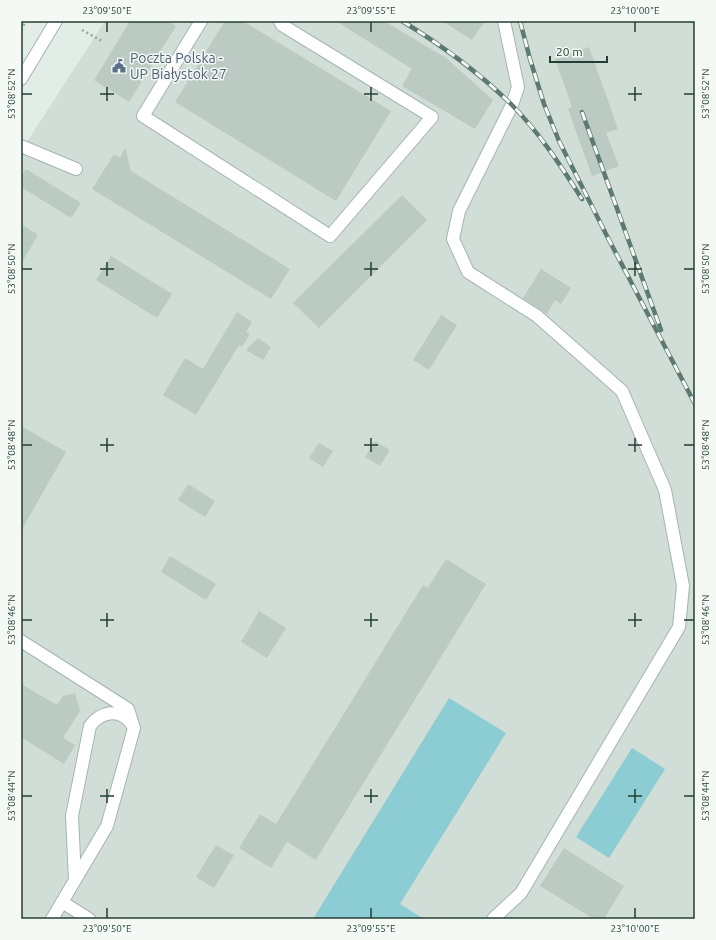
<svg xmlns="http://www.w3.org/2000/svg" width="716" height="940" font-family="Ubuntu,sans-serif">
  <style>
    .built { fill: #d1ddd7 }
    .water { fill: #8bcdd2 }
    .building { fill: #bbcbc3 }
    .lines { fill: none; stroke-linecap: round; stroke-linejoin: round }
    .minor-casing { stroke: #a6b5af; stroke-width: 14 }
    .path { stroke: #84b19e; stroke-width: 2.5; stroke-dasharray: 2 3; stroke-linecap: butt }
    .minor { stroke: #fff; stroke-width: 12 }
    .rail-casing { stroke: #5d7a70; stroke-width: 4.5 }
    .rail { stroke: #f4f9f6; stroke-width: 3; stroke-dasharray: 9; stroke-linecap: butt }
    .ticks { fill: none; stroke: #233f35; stroke-width: 1.5 }
    .labels { text-anchor: middle; dominant-baseline: central; stroke-width: 3; stroke-linejoin: round; paint-order: stroke }
    .service-label { font-size: 14px; fill: #4e5e75; stroke: #f4f9f6; text-anchor: start }
    .neatline { fill: none; stroke: #233f35; stroke-width: 1.5 }
    .ticks-label { font-size: 10px; text-anchor: middle; fill: #233f35 }
  </style>
  <rect width="100%" height="100%" fill="#e3ede8"/>
  <path class="built" d="M105 21H695V919H21V151Z"/>
  <g class="water">
    <path d="M449 698 506 733 400 904 424 919H313Z"/>
    <path d="M632 748 665 769 609 858 576 837Z"/>
  </g>
  <g class="building">
    <path d="M130 21H168L176 26 129 102 94 80Z"/>
    <path d="M225 21H243L391 111 336 201 175 102Z"/>
    <path d="M336 21H384L446 58 493 100 475 129 402 86 412 69Z"/>
    <path d="M442 21H485L472 40Z"/>
    <path d="M589 47 618 129 606 133 619 166 592 176 568 109 572 107 555 59Z"/>
    <path d="M125 148 131 171 290 269 271 299 92 189 114 154 120 158Z"/>
    <path d="M26 169 81 203 71 218 21 187V178Z"/>
    <path d="M402 195 427 220 319 328 293 303Z"/>
    <path d="M21 224 38 235 21 264Z"/>
    <path d="M111 256 172 294 157 318 96 280Z"/>
    <path d="M541 269 571 288 561 304 555 300 547 314 523 298Z"/>
    <path d="M237 312 252 322 246 332 250 334 242 347 239 345 196 415 163 395 185 358 203 369Z"/>
    <path d="M441 315 457 325 429 370 413 360Z"/>
    <path d="M258 338 271 347 263 360 246 350Z"/>
    <path d="M21 426 66 452 21 531Z"/>
    <path d="M375 441 390 450 380 466 365 457Z"/>
    <path d="M319 443 333 451 323 467 309 458Z"/>
    <path d="M188 484 215 501 205 517 178 500Z"/>
    <path d="M170 556 216 584 206 600 161 572Z"/>
    <path d="M446 559 486 584 316 860 287 842 271 868 239 848 260 814 276 824 423 585 428 588Z"/>
    <path d="M259 611 286 628 267 658 241 642Z"/>
    <path d="M21 684 57 705 63 696 75 693 80 711 63 738 75 745 64 764 21 737Z"/>
    <path d="M216 845 234 855 214 888 196 877Z"/>
    <path d="M564 848 624 886 604 919H594L540 886Z"/>
  </g>
  <g class="lines">
    <g class="minor-casing">
      <g id="minor">
        <path d="M201 21 143 116 330 236 432 117 282 25 280 21"/>
        <path d="M21 79 56 21"/>
        <path d="M21 146 76 169"/>
        <path d="M21 641 128 709 134 728 107 826 52 919"/>
        <path d="M75 880 72 816 90 726C102 710 122 708 133 726"/>
        <path d="M62 902 89 919"/>
        <path d="M493 919 521 893 679 627 683 586 665 490 622 391 537 316 468 272 453 239 459 211 512 105 518 87 504 21"/>
      </g>
    </g>
    <g class="path">
      <path d="M21 30 26 21"/>
      <path d="M82 30 102 41"/>
    </g>
    <use href="#minor" class="minor"/>
    <g class="rail-casing">
      <g id="rail">
        <path d="M402 21C443 46 477 71 511 104 539 132 561 166 582 199"/>
        <path d="M520 21 530 59 544 104 559 141 608 238 695 404"/>
        <path d="M582 112 661 330"/>
      </g>
    </g>
    <use href="#rail" class="rail"/>
  </g>
  <path class="ticks" d="M107 22V32M371 22V32M635 22V32M107 87V101M371 87V101M635 87V101M22 94H32M100 94H114M364 94H378M628 94H642M684 94H694M107 262V276M371 262V276M635 262V276M22 269H32M100 269H114M364 269H378M628 269H642M684 269H694M107 438V452M371 438V452M635 438V452M22 445H32M100 445H114M364 445H378M628 445H642M684 445H694M107 613V627M371 613V627M635 613V627M22 620H32M100 620H114M364 620H378M628 620H642M684 620H694M107 789V803M371 789V803M635 789V803M22 796H32M100 796H114M364 796H378M628 796H642M684 796H694M107 908V918M371 908V918M635 908V918"/>
  <defs>
    <g id="civic-bare" transform="scale(1.08)"><path d="M-.6-6.5H3V-4.5H.6V-3L4-1V1h2V6H-6V1h2V-1L-.6-3ZM-1.2 2.5V6h2.4V2.5Z" fill="#5c6f8a" stroke="#f4f9f6" stroke-width="2.5" paint-order="stroke"/></g>
  </defs>
  <g fill-rule="evenodd">
    <use href="#civic-bare" x="119" y="66"/>
  </g>
  <g class="labels">
    <g class="service-label">
      <text x="130" y="58">Poczta Polska -<tspan x="130" dy="16">UP Białystok 27</tspan></text>
    </g>
  </g>
  <rect width="716" height="940" fill="none" stroke="#f4f9f6" stroke-width="44"/>
  <path d="M550 56v6h57v-6" fill="none" stroke="#233f35" stroke-width="2"/>
  <text x="556" y="56" font-size="12" fill="#233f35" stroke="#f4f9f6" stroke-width="3" paint-order="stroke">20 m</text>
  <rect x="22" y="22" width="672" height="896" class="neatline"/>
  <g class="ticks-label">
    <text x="107" y="14">23°09'50"E</text>
    <text x="371" y="14">23°09'55"E</text>
    <text x="635" y="14">23°10'00"E</text>
    <text transform="translate(11 94) rotate(-90)" y="4">53°08'52"N</text>
    <text transform="translate(705 94) rotate(-90)" y="4">53°08'52"N</text>
    <text transform="translate(11 269) rotate(-90)" y="4">53°08'50"N</text>
    <text transform="translate(705 269) rotate(-90)" y="4">53°08'50"N</text>
    <text transform="translate(11 445) rotate(-90)" y="4">53°08'48"N</text>
    <text transform="translate(705 445) rotate(-90)" y="4">53°08'48"N</text>
    <text transform="translate(11 620) rotate(-90)" y="4">53°08'46"N</text>
    <text transform="translate(705 620) rotate(-90)" y="4">53°08'46"N</text>
    <text transform="translate(11 796) rotate(-90)" y="4">53°08'44"N</text>
    <text transform="translate(705 796) rotate(-90)" y="4">53°08'44"N</text>
    <text x="107" y="932">23°09'50"E</text>
    <text x="371" y="932">23°09'55"E</text>
    <text x="635" y="932">23°10'00"E</text>
  </g>
</svg>
